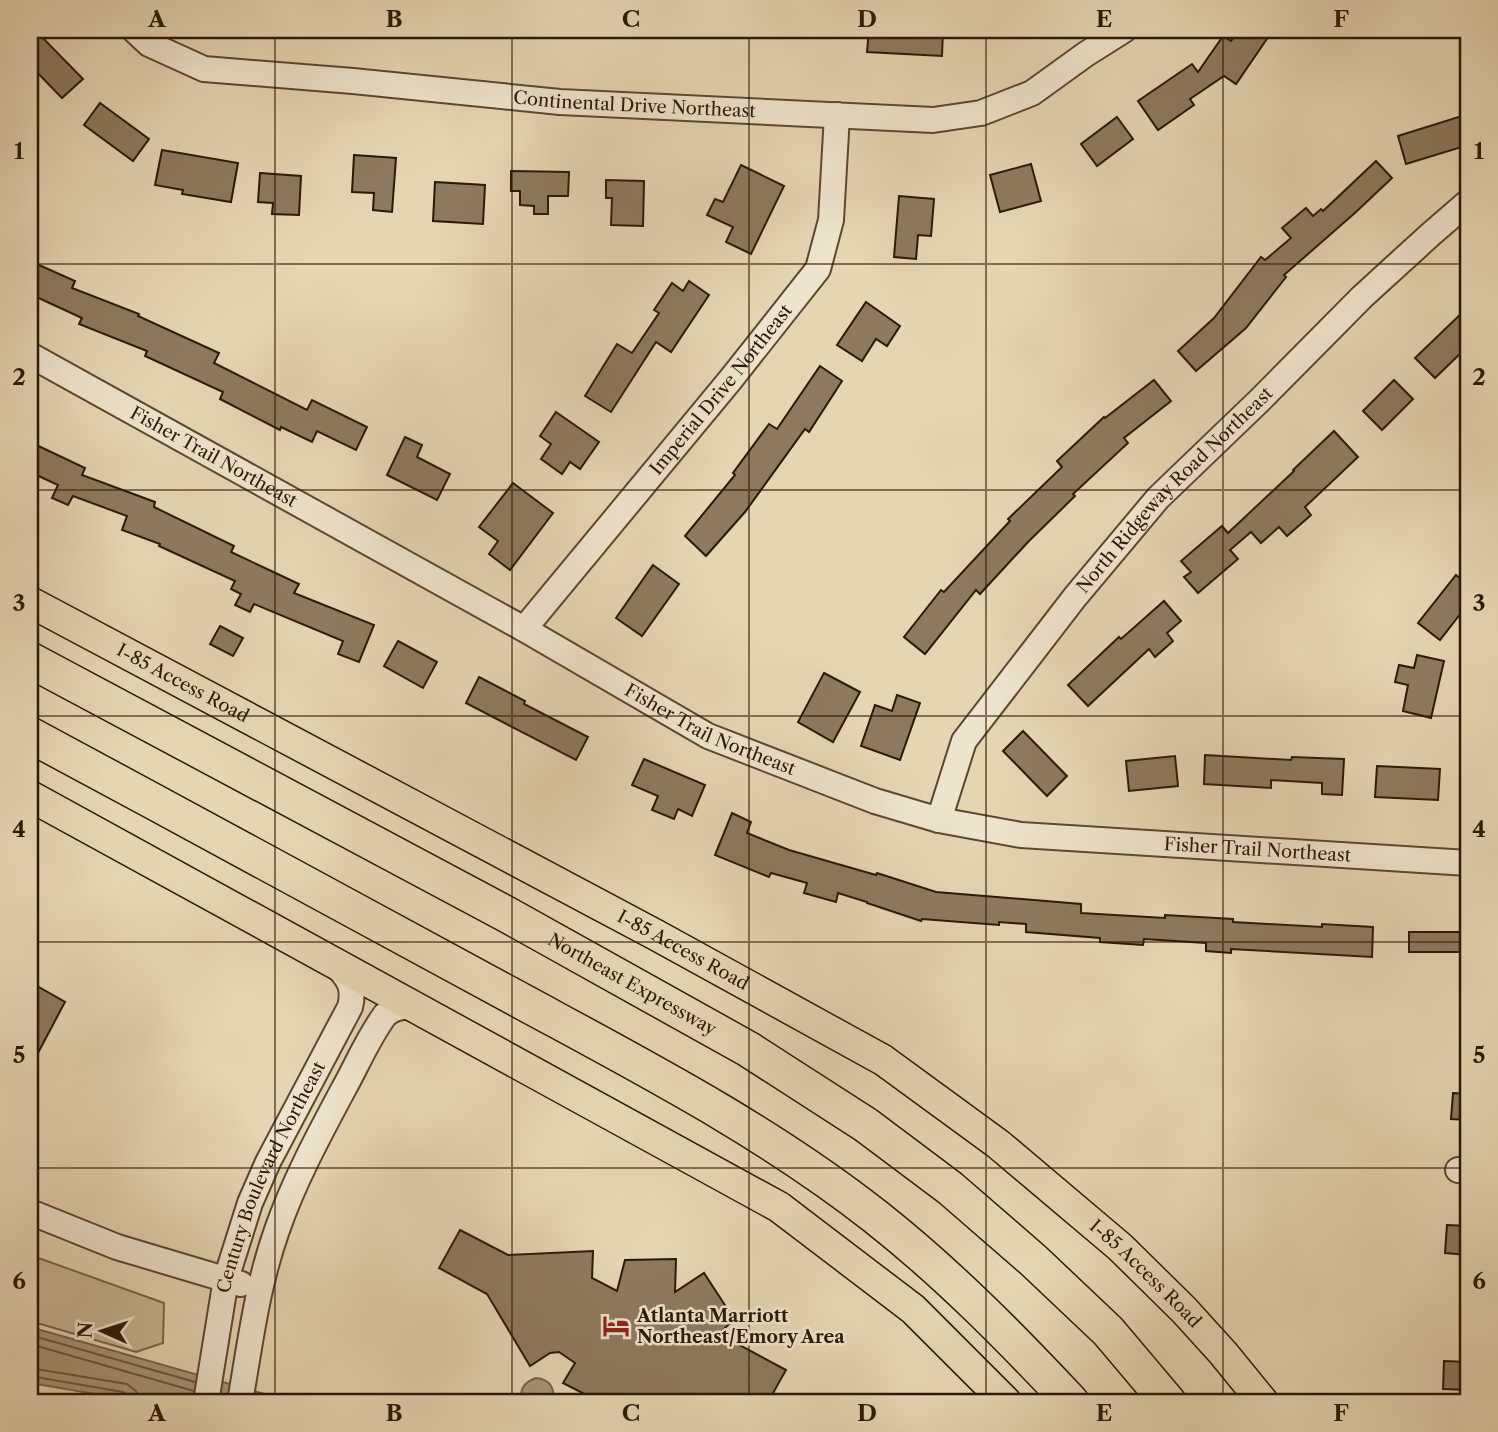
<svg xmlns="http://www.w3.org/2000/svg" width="1498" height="1432" font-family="'Libre Caslon Text',serif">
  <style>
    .green { fill: #c6b694; stroke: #7a664c; stroke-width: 2 }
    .water { fill: #a79577; stroke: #776349; stroke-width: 2 }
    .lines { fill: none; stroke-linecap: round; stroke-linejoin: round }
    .shore { stroke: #6a563e; stroke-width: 2 }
    .building { fill: #8d7a5e; stroke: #2e1704; stroke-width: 2 }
    .minor-casing { stroke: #5c4730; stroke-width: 28 }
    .major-casing { stroke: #2e1704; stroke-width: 33 }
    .highway-casing { stroke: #2e1704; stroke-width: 38 }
    .minor { stroke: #eee4cd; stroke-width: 24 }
    .major { stroke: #e5d6b2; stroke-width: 30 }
    .highway { stroke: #e5d6b2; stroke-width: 35 }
    .grid { fill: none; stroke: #2e1704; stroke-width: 2; stroke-opacity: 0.55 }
    .labels { text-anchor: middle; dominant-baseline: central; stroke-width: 5; stroke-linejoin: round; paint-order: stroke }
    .street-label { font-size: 18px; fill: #2e1704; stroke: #eee4cd }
    .poi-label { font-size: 18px; font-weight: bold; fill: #2e1704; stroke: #eee4cd; text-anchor: start }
    .neatline { fill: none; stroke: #2e1704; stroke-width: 2.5 }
    .grid-label { font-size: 23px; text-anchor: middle; font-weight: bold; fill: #2e1704 }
  </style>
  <rect width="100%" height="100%" fill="#e5d6b2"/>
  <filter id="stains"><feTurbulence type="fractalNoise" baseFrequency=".00286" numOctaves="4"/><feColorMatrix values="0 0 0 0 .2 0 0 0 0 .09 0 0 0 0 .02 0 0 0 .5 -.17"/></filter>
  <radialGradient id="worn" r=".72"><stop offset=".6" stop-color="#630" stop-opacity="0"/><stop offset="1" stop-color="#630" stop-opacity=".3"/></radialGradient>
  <path class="green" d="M30 1255 164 1303 163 1343 136 1352 30 1321Z"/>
  <g class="water">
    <path d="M30 1327 275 1397 288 1402H142L30 1383Z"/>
    <path d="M536 1378C550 1379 556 1389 552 1402H522C519 1390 524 1382 536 1378Z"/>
  </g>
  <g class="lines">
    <g class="shore">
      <path d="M30 1335 195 1382"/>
      <path d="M30 1344 194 1391"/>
      <path d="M30 1368 127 1384 136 1391 139 1402"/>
      <path d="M30 1376 123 1392 129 1396 130 1402"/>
    </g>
  </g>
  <g class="building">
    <path d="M30 30H35L83 79 62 98 30 65Z"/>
    <path d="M869 30H943L942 56 867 52Z"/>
    <path d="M1239 30H1273L1236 84 1224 76 1190 99 1194 105 1158 130 1138 101 1192 64 1198 72 1223 36 1231 41Z"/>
    <path d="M100 103 149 139 133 161 84 125Z"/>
    <path d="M1468 114V145L1406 164 1398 136Z"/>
    <path d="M1117 117 1133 139 1097 166 1081 144Z"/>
    <path d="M162 150 238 163 231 202 182 194 183 190 155 185Z"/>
    <path d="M354 155 396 158 392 212 373 210 374 193 352 192Z"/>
    <path d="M1376 161 1392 178 1356 212 1284 275 1286 277 1246 328 1196 371 1178 351 1214 318 1261 257 1265 260 1291 238 1282 228 1306 208 1313 216 1321 209 1323 211Z"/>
    <path d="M1031 164 1041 201 1000 212 990 175Z"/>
    <path d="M741 165 784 186 751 254 726 242 733 227 707 215 715 199 723 202Z"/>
    <path d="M511 171 569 172 568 196H548V214H534V206L520 205V191H511Z"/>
    <path d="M260 173 301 176 299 215 272 214 273 203 258 202Z"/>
    <path d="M606 180 644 181 643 226 611 225 612 198H606Z"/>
    <path d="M435 182 485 185 483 224 433 221Z"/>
    <path d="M899 196 934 199 931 236 918 235 916 259 894 257Z"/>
    <path d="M30 261 75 281 72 288 139 314 138 316 219 353 214 363 307 410 312 400 367 427 356 450 317 431 312 442 281 427 280 430 220 399 223 392 145 356 147 351 79 324 82 318 30 294Z"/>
    <path d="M689 281 709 295 671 352 656 342 611 412 585 396 617 344 632 353 659 313 654 310 672 283 683 291Z"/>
    <path d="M866 302 900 326 887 346 876 339 862 361 837 345Z"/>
    <path d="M1468 307V346L1435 378 1415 358Z"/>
    <path d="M820 366 842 381 809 432 805 429 745 512 706 556 685 536 735 475 733 473 769 424 777 429Z"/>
    <path d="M1154 380 1171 401 1124 438 1128 443 1073 494 1075 496 1028 542 980 594 976 590 925 654 904 637 941 590 944 592 1010 521 1008 519 1062 467 1057 461 1104 417 1105 418Z"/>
    <path d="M1394 380 1413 399 1382 430 1363 411Z"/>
    <path d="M556 412 599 442 580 469 570 462 562 474 541 459 551 444 540 436Z"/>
    <path d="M1334 431 1358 457 1305 507 1311 515 1287 536 1279 527 1261 543 1251 532 1230 550 1238 559 1198 593 1184 577 1191 572 1181 561 1222 526 1228 533 1294 471 1293 470Z"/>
    <path d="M405 437 422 445 417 457 450 474 437 500 387 475Z"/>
    <path d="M30 442 85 468 82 475 155 502 154 507 234 546 231 552 299 584 294 593 374 625 359 662 338 654 343 641 254 604 250 612 235 605 241 594 231 589 235 581 159 546 160 544 122 530 127 516 73 496 68 505 52 498 58 485 30 472Z"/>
    <path d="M513 483 553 513 510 570 489 554 498 541 479 527Z"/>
    <path d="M653 565 679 584 642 636 616 618Z"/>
    <path d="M1456 575 1468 585V604L1440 640 1418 623Z"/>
    <path d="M1164 601 1181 621 1167 633 1173 641 1155 657 1149 649 1088 706 1068 685 1119 637 1121 639Z"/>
    <path d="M220 626 243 638 233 656 210 644Z"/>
    <path d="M398 641 437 662 423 688 384 666Z"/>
    <path d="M1417 655 1444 661 1431 718 1403 711 1408 685 1395 682 1399 665 1414 668Z"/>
    <path d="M824 673 860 692 833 742 798 722Z"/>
    <path d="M479 677 525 701 524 704 588 737 576 760 466 703Z"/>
    <path d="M897 695 920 703 900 760 861 746 875 705 892 711Z"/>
    <path d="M1023 731 1067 776 1047 796 1003 751Z"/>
    <path d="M1205 755 1291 760 1292 757 1344 759 1342 795 1322 794V783L1271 780V788L1204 784Z"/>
    <path d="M1175 756 1178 786 1129 791 1126 761Z"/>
    <path d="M644 759 705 785 692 816 678 809 674 819 652 810 658 796 632 785Z"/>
    <path d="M1377 766 1440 769 1438 800 1375 797Z"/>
    <path d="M732 813 751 822 747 833 789 850 876 875 877 873 936 892 1081 904V913L1165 918V915L1233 919V922L1322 927V924L1373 927 1372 957 1231 949V953L1206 951V943L1144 939 1143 945 1100 942V938L1026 932V924L999 922V925L922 919 921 921 867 903V902L838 893 836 902 804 893 807 883 771 873 769 877 715 855Z"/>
    <rect x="1409" y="932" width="56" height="20"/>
    <path d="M30 982 65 1002 30 1068Z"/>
    <path d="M1453 1093 1468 1094V1120L1451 1119Z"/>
    <path d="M1447 1225 1468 1226V1255L1445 1253Z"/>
    <path d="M460 1230 508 1255 593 1251 592 1278 617 1291 625 1260 676 1259 675 1292 704 1273 734 1319 719 1334 786 1370 768 1402H600L563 1383 575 1363 559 1352 550 1353 530 1366 487 1294 439 1268Z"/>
    <path d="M1444 1361 1468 1362V1390L1443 1389Z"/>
  </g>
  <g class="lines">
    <g class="minor-casing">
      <g id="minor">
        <path id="s1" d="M134 30 149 44 204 69 353 81 560 102 933 120 981 113 1032 93 1086 54 1124 30"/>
        <path id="s2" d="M30 355 524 629 708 736 875 801 939 820 1021 835 1468 863"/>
        <path id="s3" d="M524 629 731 379 818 269 831 220 837 115"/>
        <path id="s4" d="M939 820 964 741 1075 597 1158 498 1260 400 1362 297 1431 234 1468 202"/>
        <path d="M1458 1170 1468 1171"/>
        <path d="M30 1212 117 1247 241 1284"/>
        <path id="s5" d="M206 1402 226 1279 250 1203 268 1162 350 1007C355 987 349 979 335 964"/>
        <path d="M240 1402C250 1344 257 1286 277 1230 294 1181 319 1135 343 1090 357 1065 368 1038 385 1015 395 1006 404 1006 417 1008"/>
      </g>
    </g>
    <g class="major-casing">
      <g id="major">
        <path id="s6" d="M30 602 656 935 883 1060 998 1144 1120 1247 1184 1310 1223 1353 1263 1402"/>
        <path d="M30 796 779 1207 913 1309 1006 1402"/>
      </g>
    </g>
    <g class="highway-casing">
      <g id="highway">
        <path id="s7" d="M30 660 506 914 748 1049 866 1125 950 1188 1033 1260 1108 1331 1168 1402"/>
        <path d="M30 735C195 824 360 912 525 1003 645 1068 768 1132 876 1217 947 1273 1010 1337 1071 1402"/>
      </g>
    </g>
    <use href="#minor" class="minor"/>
    <use href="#major" class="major"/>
    <use href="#highway" class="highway"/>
  </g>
  <path class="grid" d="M275 30V1402M512 30V1402M749 30V1402M986 30V1402M1223 30V1402M30 264H1468M30 490H1468M30 716H1468M30 942H1468M30 1168H1468"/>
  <defs>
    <g id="hotel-bare" transform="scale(2.1)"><path d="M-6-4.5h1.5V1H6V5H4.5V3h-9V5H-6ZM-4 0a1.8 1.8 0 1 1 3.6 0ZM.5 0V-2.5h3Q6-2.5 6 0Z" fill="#8f2418" stroke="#eee4cd" stroke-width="2.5" paint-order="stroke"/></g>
  </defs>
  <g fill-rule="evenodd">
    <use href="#hotel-bare" x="616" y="1326"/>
  </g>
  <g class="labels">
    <g class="street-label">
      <text stroke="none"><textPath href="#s1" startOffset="513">Continental Drive Northeast</textPath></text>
      <text stroke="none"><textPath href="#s3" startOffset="310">Imperial Drive Northeast</textPath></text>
      <text stroke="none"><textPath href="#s2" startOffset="210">Fisher Trail Northeast</textPath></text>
      <text stroke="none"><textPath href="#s4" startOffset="411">North Ridgeway Road Northeast</textPath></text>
      <text stroke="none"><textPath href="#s6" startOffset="173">I-85 Access Road</textPath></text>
      <text stroke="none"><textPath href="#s2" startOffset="777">Fisher Trail Northeast</textPath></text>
      <text stroke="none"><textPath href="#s2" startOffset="1344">Fisher Trail Northeast</textPath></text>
      <text stroke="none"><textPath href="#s6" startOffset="740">I-85 Access Road</textPath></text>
      <text stroke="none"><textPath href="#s7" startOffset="684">Northeast Expressway</textPath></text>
      <text stroke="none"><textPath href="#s5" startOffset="236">Century Boulevard Northeast</textPath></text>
      <text stroke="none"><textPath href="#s6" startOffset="1307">I-85 Access Road</textPath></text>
    </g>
    <g class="poi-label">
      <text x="637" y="1316">Atlanta Marriott<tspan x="637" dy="21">Northeast/Emory Area</tspan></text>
    </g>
  </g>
  <rect width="1498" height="1432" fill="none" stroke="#e5d6b2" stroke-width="77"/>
  <g transform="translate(102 1331) rotate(273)" stroke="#eee4cd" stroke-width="5" paint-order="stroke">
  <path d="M0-5L12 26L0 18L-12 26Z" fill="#2e1704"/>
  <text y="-10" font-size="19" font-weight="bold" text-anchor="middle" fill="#2e1704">N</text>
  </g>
  <rect x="38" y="38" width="1422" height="1356" class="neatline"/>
  <g class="grid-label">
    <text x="157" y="27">A</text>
    <text x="394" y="27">B</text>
    <text x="631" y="27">C</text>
    <text x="867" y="27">D</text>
    <text x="1104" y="27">E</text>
    <text x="1341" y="27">F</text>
    <text x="19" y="159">1</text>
    <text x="1479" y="159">1</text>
    <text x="19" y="385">2</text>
    <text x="1479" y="385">2</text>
    <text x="19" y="611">3</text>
    <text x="1479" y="611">3</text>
    <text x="19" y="837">4</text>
    <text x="1479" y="837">4</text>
    <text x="19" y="1063">5</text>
    <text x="1479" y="1063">5</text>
    <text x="19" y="1289">6</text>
    <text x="1479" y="1289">6</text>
    <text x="157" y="1421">A</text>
    <text x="394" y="1421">B</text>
    <text x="631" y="1421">C</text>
    <text x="867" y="1421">D</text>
    <text x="1104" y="1421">E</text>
    <text x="1341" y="1421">F</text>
  </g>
  <rect width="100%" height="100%" filter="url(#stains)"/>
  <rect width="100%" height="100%" fill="url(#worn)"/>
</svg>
